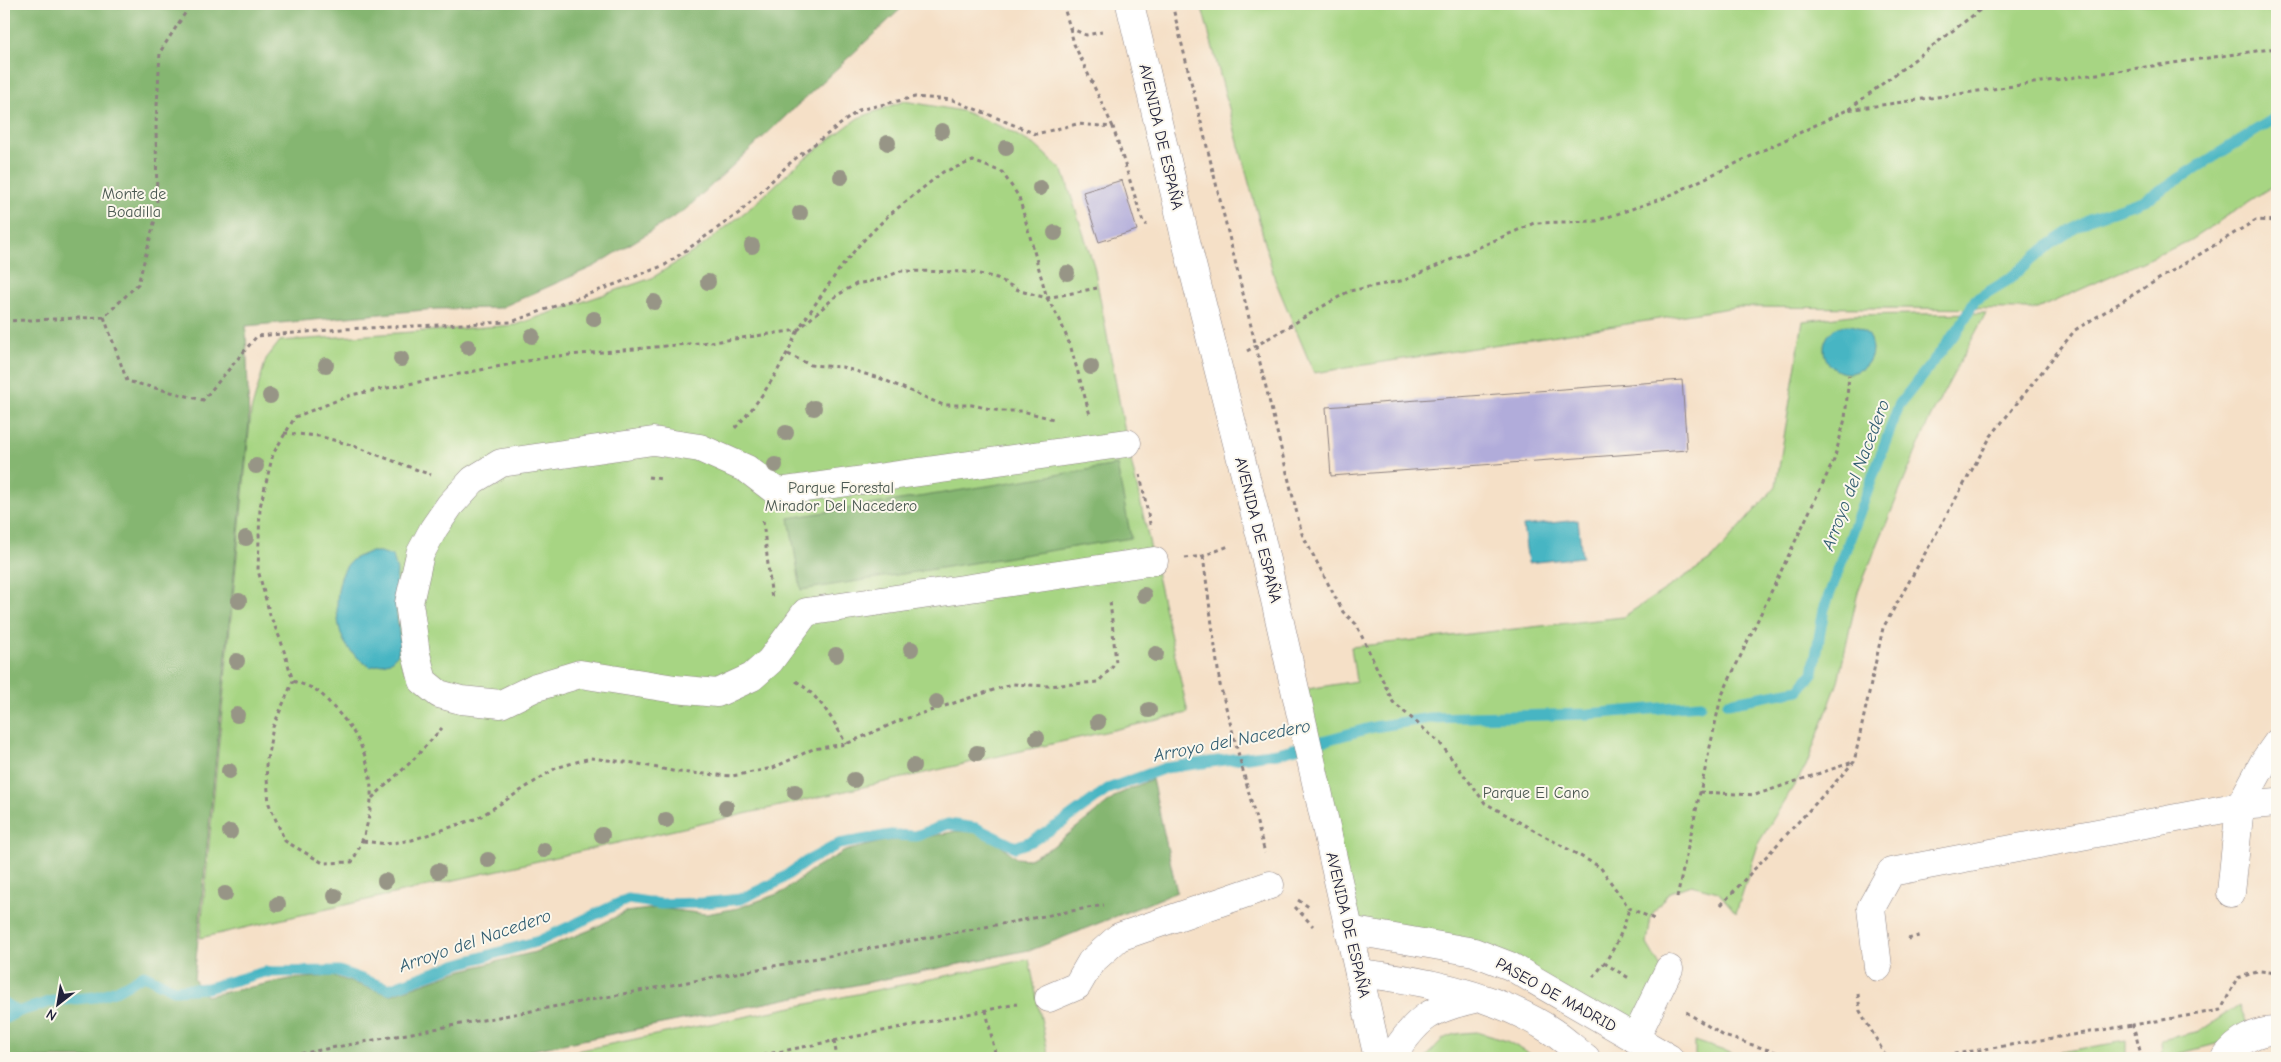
<svg xmlns="http://www.w3.org/2000/svg" width="2281" height="1062" font-family="'Comic Neue',sans-serif">
  <style>
    .green { fill: #a7d583; stroke: #647c5f }
    .forest { fill: #85b671; stroke: #546c56 }
    .water { fill: #47b5c3; stroke: #346c7f }
    .lines { fill: none; stroke-linecap: round; stroke-linejoin: round }
    .stream { stroke: #47b5c3; stroke-width: 11 }
    .building { fill: #b1acda }
    .minor-casing { stroke: #8c8181; stroke-width: 29 }
    .path { stroke: #8c8181; stroke-width: 3; stroke-dasharray: 4 4; stroke-linecap: butt }
    .minor { stroke: #fff; stroke-width: 28 }
    .tree { fill: #979586 }
    .labels { text-anchor: middle; dominant-baseline: central; stroke-width: 4; stroke-linejoin: round; paint-order: stroke }
    .street-label { font-size: 16px; fill: #22223b; stroke: #fbf7ec }
    .park-label { font-size: 16px; fill: #4a5851; stroke: #fbf7ec }
    .water-label { font-size: 18px; font-style: italic; fill: #315d71; stroke: #fbf7ec }
  </style>
  <rect width="100%" height="100%" fill="#fbf7ec"/>
  <filter id="ink" filterUnits="userSpaceOnUse"><feTurbulence type="fractalNoise" baseFrequency=".02" numOctaves="2"/><feDisplacementMap in="SourceGraphic" scale="10" xChannelSelector="R" yChannelSelector="G"/><feConvolveMatrix kernelMatrix="1 2 1 2 8 2 1 2 1" color-interpolation-filters="sRGB"/></filter>
  <filter id="wash" filterUnits="userSpaceOnUse"><feTurbulence type="fractalNoise" baseFrequency=".0096" numOctaves="4" result="noise"/><feDisplacementMap in="SourceGraphic" scale="20" xChannelSelector="R" yChannelSelector="G"/><feGaussianBlur stdDeviation="1.12" result="paint"/><feColorMatrix in="noise" values="0 0 0 0 0 0 0 0 0 0 0 0 0 0 0 0 0 1.4 0 .05"/><feComposite in="paint" operator="in"/></filter>
  <g filter="url(#wash)">
    <rect width="100%" height="100%" fill="#f5e0c7"/>
    <g class="green">
      <path d="M1201 4H2277V183L2189 241 2037 309 1736 307 1314 373 1275 280Z"/>
      <path d="M904 101 962 111 1002 127 1036 146 1063 171 1094 266 1127 443 1188 713 200 938 251 411 266 359 280 341 515 325 652 278 701 247 755 204 800 162 858 118Z"/>
      <path d="M1986 313 1930 418 1896 500 1858 592 1838 682 1806 766 1759 842 1736 913 1718 892 1691 885 1668 893 1651 916 1647 944 1663 971 1634 1031 1510 957 1355 923 1302 690 1356 681 1351 647 1623 617 1713 558 1776 486 1803 321 1852 315Z"/>
      <path d="M1029 959 1049 1058H542Z"/>
      <path d="M2239 1005 2247 1023 2220 1043 2162 1058 2161 1040 2200 1031Z"/>
      <path d="M1477 1032 1507 1041 1537 1058H1426C1445 1034 1447 1034 1477 1032Z"/>
      <path d="M1695 1041 1745 1058H1695Z"/>
      <path d="M2126 1041V1058H2024Z"/>
    </g>
    <g class="forest">
      <path d="M4 4H906L685 210 595 266 500 308 436 309 246 326 249 423 194 979 206 996 290 979 333 976 390 995 459 971 535 952 590 930 625 912 658 908 706 914 738 908 783 892 810 871 845 851 885 841 922 838 957 831 985 833 1016 858 1029 859 1052 847 1119 794 1152 779 1177 892 1034 949 493 1058H4Z"/>
      <path d="M1117 465 1131 538 801 590 789 518Z"/>
    </g>
    <g class="water">
      <circle cx="1848" cy="349" r="24"/>
      <path d="M1578 520 1582 557 1528 563 1523 526Z"/>
      <path d="M369 552H380L393 556 397 571 395 599 400 642 398 654 390 662 370 667C360 660 348 651 343 639 334 618 334 577 351 561 355 557 364 555 369 552Z"/>
    </g>
    <g class="lines">
      <g class="stream">
        <path d="M1728 703 1799 690 1813 673 1824 609 1899 405 1960 327 1975 300 2008 280 2049 245 2089 219 2145 200 2277 117"/>
        <path d="M4 1003 17 1012"/>
        <path d="M4 1019 17 1012 53 1001 96 997 117 990 144 975 174 990 208 988 264 972 339 971 389 989 458 964 539 941 628 899 661 904 703 903 741 899 777 882 807 861 839 844 891 835 916 836 948 824 976 828 1015 847 1032 841 1063 822 1108 789 1165 768 1278 753 1374 727 1430 718 1588 714 1700 705"/>
      </g>
    </g>
    <g id="blocks">
      <g class="building">
        <path d="M1122 180 1137 230 1099 242 1083 192Z"/>
        <path d="M1682 380 1687 450 1331 476 1326 407Z"/>
      </g>
    </g>
  </g>
  <g filter="url(#ink)">
    <use href="#blocks" fill-opacity="0" stroke="#8c8181" stroke-width="1"/>
    <g class="lines">
      <g class="minor-casing">
        <g id="minor">
          <path d="M1130 4 1186 241 1261 538 1378 1058"/>
          <path d="M1127 443 777 492 747 469 711 453 700 448 653 441 501 463 473 480 450 505 434 528 420 554 409 603 416 654 423 681 439 694 461 700 501 704 536 687 580 674 675 689 717 693 752 677 770 661 806 612 1154 561"/>
          <path d="M2231 893 2240 806 2265 760 2277 743"/>
          <path d="M1349 930 1474 952 1510 966 1669 1058"/>
          <path d="M1878 967 1871 908 1891 872 2240 806 2277 803"/>
          <path d="M1359 973C1423 980 1498 995 1553 1032 1565 1040 1575 1050 1586 1058"/>
          <path d="M1049 998 1077 986 1091 962 1119 937 1270 885"/>
          <path d="M1635 1039 1669 969"/>
          <path d="M1391 1058C1419 1016 1429 1009 1478 998"/>
          <path d="M2225 1058C2237 1042 2256 1030 2277 1031"/>
        </g>
      </g>
      <g class="path">
        <path d="M1063 4 1070 28 1086 35 1102 32"/>
        <path d="M1172 4 1302 534 1343 612 1356 624 1393 702 1440 743 1485 803 1600 867 1629 908 1654 919"/>
        <path d="M1070 28 1074 44 1113 127"/>
        <path d="M1849 109 1988 4"/>
        <path d="M104 317 127 381 203 400 257 336 342 329 511 322 608 287 665 265 739 213 791 162 859 110 915 97 953 100 1036 134 1077 124 1113 127 1143 222 1147 225"/>
        <path d="M4 321 104 317 138 284 157 212 156 124 160 52 191 4"/>
        <path d="M801 325 838 271 860 244 889 215 943 172 973 161 1002 172 1019 197 1047 298 1060 320 1071 348 1090 415"/>
        <path d="M1247 351 1349 291 1405 280 1534 223 1596 221 1664 198 1847 110 2277 48"/>
        <path d="M788 354 810 365 842 367 882 379 943 405H972L1000 411H1022L1053 419"/>
        <path d="M735 428C762 400 782 366 798 330"/>
        <path d="M284 433 319 436 351 445 431 475"/>
        <path d="M1140 474 1151 529"/>
        <path d="M648 477 662 479"/>
        <path d="M763 521 772 600"/>
        <path d="M1203 556 1220 685 1265 853"/>
        <path d="M1185 558 1203 556 1229 546"/>
        <path d="M293 681C301 684 313 687 320 693 326 698 331 705 336 710 378 754 381 809 352 862L323 863 285 841 269 804 266 765 273 727 293 681 281 641 270 615 258 570 260 507 273 454 295 417 351 395 548 357 720 341 798 330 836 296 856 284 881 279 901 271 971 272 997 278 1020 291 1047 298 1097 288"/>
        <path d="M796 681C820 697 833 719 846 744"/>
        <path d="M1700 792 1755 795 1853 762"/>
        <path d="M372 798 412 761 442 728"/>
        <path d="M363 841 386 844 412 840 478 818 556 768 590 758 634 763 677 772 732 776 773 768 813 749 846 744 899 721 1012 684 1048 686 1098 682 1116 663 1110 600"/>
        <path d="M1677 897 1721 697 1834 460 1845 419 1849 375"/>
        <path d="M1298 900 1309 907"/>
        <path d="M1721 905 1854 762 1883 628 1991 436 2075 330 2256 220 2277 221"/>
        <path d="M1295 907 1313 926"/>
        <path d="M1908 939 1922 935"/>
        <path d="M1604 963 1629 978"/>
        <path d="M1593 977C1611 957 1623 934 1629 908"/>
        <path d="M1858 994 1860 1011 1887 1058"/>
        <path d="M986 1010 996 1058"/>
        <path d="M1686 1012 1724 1036 1788 1056 1818 1058"/>
        <path d="M834 1040 837 1058"/>
        <path d="M277 1058 1104 905"/>
        <path d="M748 1058 1017 1004"/>
        <path d="M1930 1058 2133 1025"/>
        <path d="M2142 1058 2133 1025 2221 1010 2237 978 2260 971 2277 973"/>
      </g>
      <use href="#minor" class="minor"/>
    </g>
    <g class="tree">
      <circle cx="942" cy="131" r="8"/>
      <circle cx="888" cy="143" r="8"/>
      <circle cx="1006" cy="148" r="8"/>
      <circle cx="841" cy="177" r="8"/>
      <circle cx="1040" cy="188" r="8"/>
      <circle cx="800" cy="213" r="8"/>
      <circle cx="1055" cy="233" r="8"/>
      <circle cx="752" cy="246" r="8"/>
      <circle cx="1067" cy="273" r="8"/>
      <circle cx="708" cy="282" r="8"/>
      <circle cx="654" cy="302" r="8"/>
      <circle cx="594" cy="319" r="8"/>
      <circle cx="532" cy="336" r="8"/>
      <circle cx="468" cy="347" r="8"/>
      <circle cx="401" cy="359" r="8"/>
      <circle cx="326" cy="365" r="8"/>
      <circle cx="1091" cy="367" r="8"/>
      <circle cx="270" cy="396" r="8"/>
      <circle cx="814" cy="408" r="8"/>
      <circle cx="786" cy="433" r="8"/>
      <circle cx="775" cy="465" r="8"/>
      <circle cx="256" cy="466" r="8"/>
      <circle cx="246" cy="538" r="8"/>
      <circle cx="1144" cy="595" r="8"/>
      <circle cx="239" cy="601" r="8"/>
      <circle cx="911" cy="649" r="8"/>
      <circle cx="1156" cy="654" r="8"/>
      <circle cx="836" cy="655" r="8"/>
      <circle cx="237" cy="661" r="8"/>
      <circle cx="936" cy="702" r="8"/>
      <circle cx="1149" cy="710" r="8"/>
      <circle cx="237" cy="715" r="8"/>
      <circle cx="1098" cy="722" r="8"/>
      <circle cx="1037" cy="738" r="8"/>
      <circle cx="977" cy="753" r="8"/>
      <circle cx="913" cy="766" r="8"/>
      <circle cx="229" cy="771" r="8"/>
      <circle cx="854" cy="780" r="8"/>
      <circle cx="795" cy="792" r="8"/>
      <circle cx="726" cy="807" r="8"/>
      <circle cx="666" cy="820" r="8"/>
      <circle cx="230" cy="832" r="8"/>
      <circle cx="602" cy="835" r="8"/>
      <circle cx="544" cy="850" r="8"/>
      <circle cx="488" cy="860" r="8"/>
      <circle cx="438" cy="871" r="8"/>
      <circle cx="385" cy="881" r="8"/>
      <circle cx="225" cy="894" r="8"/>
      <circle cx="335" cy="896" r="8"/>
      <circle cx="278" cy="904" r="8"/>
    </g>
  </g>
  <g class="labels">
    <g class="street-label">
      <text transform="translate(1161 137) rotate(77)">AVENIDA DE ESPAÑA</text>
      <text transform="translate(1258 530) rotate(76)">AVENIDA DE ESPAÑA</text>
      <text transform="translate(1348 925) rotate(77)">AVENIDA DE ESPAÑA</text>
      <text transform="translate(1556 995) rotate(29)">PASEO DE MADRID</text>
    </g>
    <g class="park-label">
      <text x="134" y="194">Monte de<tspan x="134" dy="18">Boadilla</tspan></text>
      <text x="841" y="488">Parque Forestal<tspan x="841" dy="18">Mirador Del Nacedero</tspan></text>
      <text x="1536" y="793">Parque El Cano</text>
    </g>
    <g class="water-label">
      <text transform="translate(1856 475) rotate(-69)">Arroyo del Nacedero</text>
      <text transform="translate(1232 741) rotate(-11)">Arroyo del Nacedero</text>
      <text transform="translate(475 941) rotate(-19)">Arroyo del Nacedero</text>
    </g>
  </g>
  <rect width="2281" height="1062" fill="none" stroke="#fbf7ec" stroke-width="20"/>
  <g transform="translate(58 1004) rotate(211)" stroke="#fbf7ec" stroke-width="4" paint-order="stroke">
  <path d="M0-4L9 19L0 12L-9 19Z" fill="#22223b"/>
  <text y="-8" font-size="14" font-weight="bold" text-anchor="middle" fill="#22223b">N</text>
  </g>
</svg>
